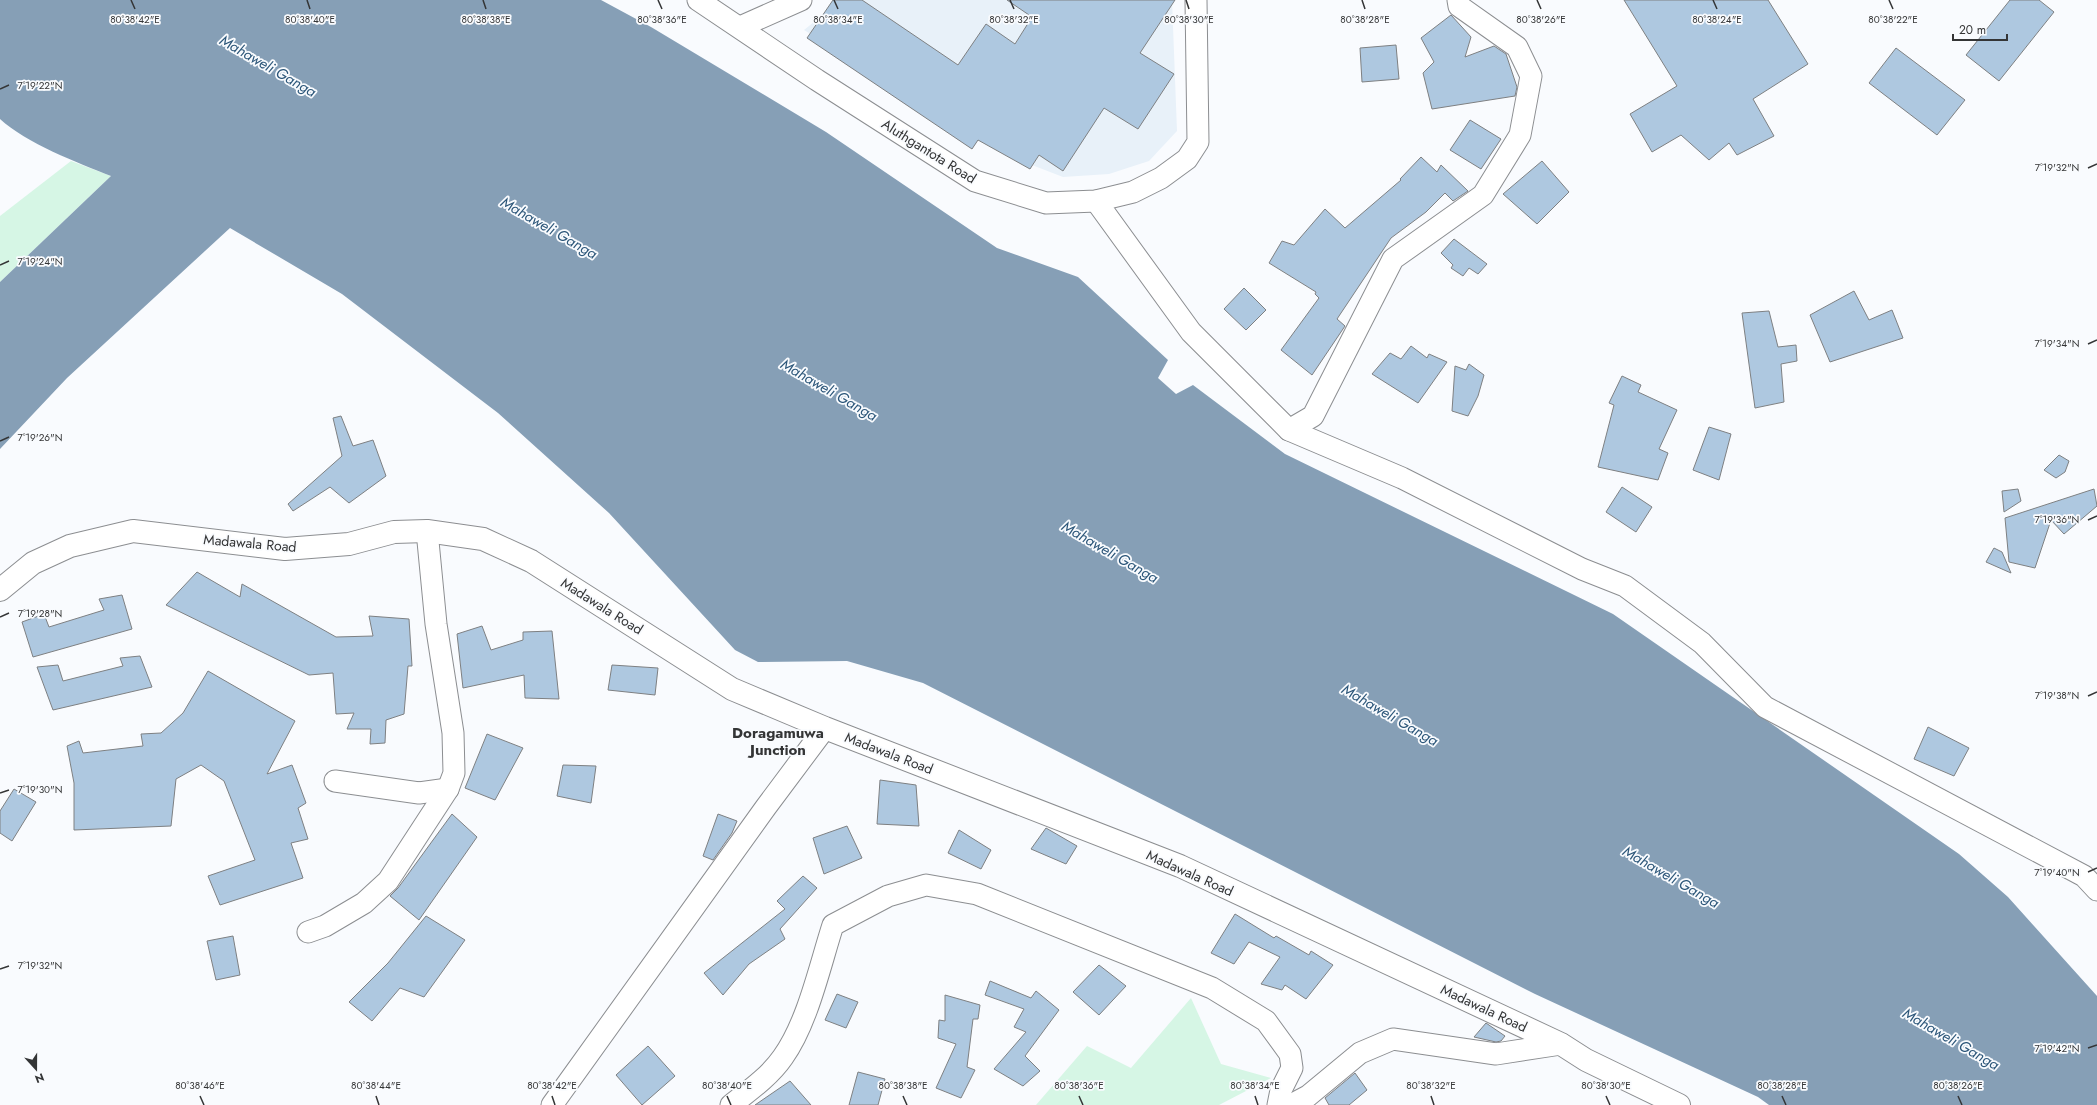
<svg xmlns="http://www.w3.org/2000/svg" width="2097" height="1105" font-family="Jost,sans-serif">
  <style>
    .built { fill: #e8f1f9 }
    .green { fill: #d6f6e5 }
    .water { fill: #869fb6 }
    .building { fill: #aec8e0; stroke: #7e8082 }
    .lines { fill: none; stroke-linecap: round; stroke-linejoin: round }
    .minor-casing { stroke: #8c8e91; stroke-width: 23 }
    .major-casing { stroke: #8c8e91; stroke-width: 24 }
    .minor { stroke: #fff; stroke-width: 21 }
    .major { stroke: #fff; stroke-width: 22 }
    .ticks { fill: none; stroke: #343536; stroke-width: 1.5 }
    .labels { text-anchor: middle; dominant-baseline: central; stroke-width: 3.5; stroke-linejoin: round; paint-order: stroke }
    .street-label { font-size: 14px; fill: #343536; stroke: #f9fbfe }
    .water-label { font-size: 15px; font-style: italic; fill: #2d577a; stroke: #f9fbfe }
    .neighbourhood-label { font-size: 15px; font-weight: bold; fill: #343536; stroke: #f9fbfe }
    .ticks-label { font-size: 10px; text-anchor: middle; fill: #343536; stroke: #f9fbfe; stroke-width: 3.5; stroke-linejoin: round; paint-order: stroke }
  </style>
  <rect width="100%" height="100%" fill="#f9fbfe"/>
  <path class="built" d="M841 0H1172L1177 131 1149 161 1109 174 1063 177 1019 160 804 30Z"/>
  <g class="green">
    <path d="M71 161 111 176 0 282V216Z"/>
    <path d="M1191 998 1221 1064 1271 1078 1219 1105H1036L1087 1046 1131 1068Z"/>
  </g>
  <path class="water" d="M0 0H601L651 27 826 132 997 248 1078 277 1168 360 1158 378 1176 394 1193 385 1285 454 1613 614 1959 854 2008 897 2097 996V1105H1769L1758 1097 1535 994 923 683 847 661 758 662 735 650 609 513 498 413 342 294 230 228 67 378 0 449V282L111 176C78 163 26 143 0 119Z"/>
  <g class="building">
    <path d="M833 0H862L958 65 986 24 1015 44 1032 17 1007 0H1175L1140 53 1174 74 1138 129 1104 108 1063 171 1039 155 1030 169 978 140 972 149 807 38Z"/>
    <path d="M1624 0H1768L1808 64 1753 99 1774 136 1737 155 1729 143 1709 160 1681 135 1652 152 1630 114 1677 86Z"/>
    <path d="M2010 0H2039L2054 12 1999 81 1966 55Z"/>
    <path d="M1451 15 1471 37 1465 57 1494 46 1506 54 1517 87 1515 96 1432 109 1423 73 1434 62 1421 38Z"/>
    <path d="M1396 45 1399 79 1362 82 1360 48Z"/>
    <path d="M1896 48 1965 100 1937 135 1869 83Z"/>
    <path d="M1470 120 1501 139 1481 169 1450 150Z"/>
    <path d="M1421 157 1437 172 1441 165 1468 191 1453 201 1445 193 1426 212 1391 238 1337 319 1345 326 1312 375 1281 350 1319 298 1315 294 1316 292 1269 263 1282 241 1294 245 1325 209 1345 228 1401 180 1400 179Z"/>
    <path d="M1542 161 1569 192 1537 224 1503 194Z"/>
    <path d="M1454 239 1487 264 1478 274 1469 268 1463 276 1451 268 1453 265 1441 253Z"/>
    <path d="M1244 288 1266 310 1246 330 1224 309Z"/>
    <path d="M1854 291 1869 320 1892 310 1903 338 1830 362 1810 315Z"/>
    <path d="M1769 311 1778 347 1796 345 1797 361 1781 364 1784 402 1755 408 1742 313Z"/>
    <path d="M1411 346 1427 358 1429 354 1447 362 1418 403 1372 374 1390 353 1401 359Z"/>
    <path d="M1469 364 1484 375 1478 396 1468 416 1452 411 1455 366 1466 370Z"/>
    <path d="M1622 376 1641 385 1638 392 1677 410 1659 449 1668 453 1658 480 1598 467 1614 405 1609 403Z"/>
    <path d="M341 416 353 446 373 440 386 476 349 503 330 487 293 511 288 504 342 456 333 418Z"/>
    <path d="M1709 427 1731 434 1719 480 1693 470Z"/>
    <path d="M2059 455 2069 461 2065 472 2056 478 2044 470Z"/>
    <path d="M1622 487 1652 507 1636 532 1606 512Z"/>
    <path d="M2018 489 2021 501 2004 512 2002 491Z"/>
    <path d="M2094 489 2097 506 2064 534 2051 520 2035 568 2009 562 2005 518Z"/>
    <path d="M1994 548 2002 552 2011 573 1986 562Z"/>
    <path d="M197 572 240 597 242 584 336 637 373 636 369 616 409 619 412 666H408L404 714 386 720 385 743 370 744 371 729H347L354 713 336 714 333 673 309 675 166 605Z"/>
    <path d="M122 595 132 629 33 657 22 622 44 614 49 627 104 610 99 599Z"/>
    <path d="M482 626 491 650 523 640V632L552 631 559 699 525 698 524 675 463 688 457 634Z"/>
    <path d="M140 656 152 687 53 710 37 667 58 665 63 681 123 666 120 658Z"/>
    <path d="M612 665 658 668 655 695 608 690Z"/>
    <path d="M208 671 295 721 267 774 292 765 306 803 298 808 308 839 291 843 303 878 220 905 208 876 255 860 224 781 201 765 176 779 171 826 74 830V783L67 746 79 741 83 753 143 746 141 734 161 733 183 713Z"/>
    <path d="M1928 727 1969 748 1954 776 1914 759Z"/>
    <path d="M487 734 523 748 495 800 465 788Z"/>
    <path d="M563 765 596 766 591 803 557 796Z"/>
    <path d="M880 780 916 785 919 826 877 824Z"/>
    <path d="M14 789 36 802 12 841 0 833V811Z"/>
    <path d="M452 814 477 837 419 920 390 896 398 888Z"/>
    <path d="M718 814 737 821 732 833 713 860 703 856Z"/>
    <path d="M847 826 862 858 824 874 813 838Z"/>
    <path d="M1046 828 1077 846 1066 864 1031 849Z"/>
    <path d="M959 830 991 850 981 869 948 853Z"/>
    <path d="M803 876 817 888 780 929 785 939 749 964 723 995 704 973 785 909 777 901Z"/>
    <path d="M1235 914 1274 938 1276 936 1309 955 1311 951 1333 965 1306 999 1285 985 1282 990 1261 984 1280 957 1249 942 1234 964 1211 953Z"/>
    <path d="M426 916 465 940 424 997 400 988 372 1021 349 1002 388 963Z"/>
    <path d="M233 936 240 975 216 980 207 941Z"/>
    <path d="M1099 965 1126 986 1099 1015 1073 992Z"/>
    <path d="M990 981 1031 998 1036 991 1059 1010 1025 1056 1040 1071 1023 1086 994 1069 1026 1032 1014 1027 1024 1009 985 995Z"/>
    <path d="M837 994 858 1002 846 1028 825 1020Z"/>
    <path d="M945 995 980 1005 978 1019H973L967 1067 975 1070 961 1098 936 1088 956 1044 938 1038 939 1020 945 1021Z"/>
    <path d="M1486 1023 1505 1036 1501 1041 1496 1042 1474 1037Z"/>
    <path d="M648 1046 675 1076 642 1105 616 1075Z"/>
    <path d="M858 1072 885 1079 878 1105H849Z"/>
    <path d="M1355 1073 1367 1090 1349 1105H1329L1325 1098Z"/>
    <path d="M790 1081 811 1105H755Z"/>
  </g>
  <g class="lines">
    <g class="minor-casing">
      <g id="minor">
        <path d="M698 0 817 80 975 181 1046 203 1096 201 1133 192 1161 178 1187 159 1198 142 1196 0"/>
        <path d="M740 27 801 0"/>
        <path d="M1096 201 1191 332 1289 430 1402 478 1582 569 1625 586 1702 643 1765 707 2084 876 2097 890"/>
        <path d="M1289 430 1313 416 1393 259 1483 195 1520 135 1531 76 1517 47 1459 6 1458 0"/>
        <path d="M335 781 419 793 448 789"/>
        <path d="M308 932 325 926 364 903 388 881 448 789 454 773 453 733 436 624 427 531"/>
        <path d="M552 1105 766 807 825 728"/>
        <path d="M731 1105C749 1091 770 1076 783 1057 808 1022 820 965 833 925L888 896 926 885 977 894 1212 988 1266 1021 1290 1054 1292 1068 1281 1090 1278 1105"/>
        <path d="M1291 1105 1308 1096 1360 1053 1393 1039 1496 1054 1561 1044"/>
      </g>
    </g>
    <g class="major-casing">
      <path id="major" d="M0 590 33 563 70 546 133 531 285 549 349 544 394 532 427 531 483 539 531 561 732 689 825 728 1180 866 1561 1044 1586 1060 1679 1105"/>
    </g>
    <use href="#minor" class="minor"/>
    <use href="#major" class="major"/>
  </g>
  <path class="ticks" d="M131 0 135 9M307 0 310 9M483 0 486 9M658 0 662 9M834 0 838 9M1010 0 1014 9M1186 0 1189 9M1362 0 1365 9M1537 0 1541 9M1713 0 1717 9M1889 0 1893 9M0 89 9 85M2088 168 2097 164M0 265 9 261M2088 344 2097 340M0 441 9 437M2088 520 2097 516M0 617 9 613M2088 696 2097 692M0 793 9 790M2088 872 2097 868M0 969 9 966M2088 1048 2097 1045M200 1096 204 1105M376 1096 379 1105M552 1096 555 1105M727 1096 731 1105M903 1096 907 1105M1079 1096 1083 1105M1255 1096 1258 1105M1431 1096 1434 1105M1606 1096 1610 1105M1782 1096 1786 1105M1958 1096 1962 1105"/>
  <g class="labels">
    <g class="street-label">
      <text transform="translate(929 151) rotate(32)">Aluthgantota Road</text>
      <text transform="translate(250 543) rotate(5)">Madawala Road</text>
      <text transform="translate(602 606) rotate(32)">Madawala Road</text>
      <text transform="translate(889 753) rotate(21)">Madawala Road</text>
      <text transform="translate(1190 873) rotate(24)">Madawala Road</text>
      <text transform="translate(1484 1008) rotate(25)">Madawala Road</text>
    </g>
    <g class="water-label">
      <text transform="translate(268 66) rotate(30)">Mahaweli Ganga</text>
      <text transform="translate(549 228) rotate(30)">Mahaweli Ganga</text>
      <text transform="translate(829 390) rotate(30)">Mahaweli Ganga</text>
      <text transform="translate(1110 552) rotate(30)">Mahaweli Ganga</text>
      <text transform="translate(1390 715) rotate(30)">Mahaweli Ganga</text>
      <text transform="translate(1671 877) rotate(30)">Mahaweli Ganga</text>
      <text transform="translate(1951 1039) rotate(30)">Mahaweli Ganga</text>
    </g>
    <g class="neighbourhood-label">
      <text x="778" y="733">Doragamuwa<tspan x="778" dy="17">Junction</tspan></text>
    </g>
  </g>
  <g class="ticks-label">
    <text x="135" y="23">80°38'42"E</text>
    <text x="310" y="23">80°38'40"E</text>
    <text x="486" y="23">80°38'38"E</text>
    <text x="662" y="23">80°38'36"E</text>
    <text x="838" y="23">80°38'34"E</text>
    <text x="1014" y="23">80°38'32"E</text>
    <text x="1189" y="23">80°38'30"E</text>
    <text x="1365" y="23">80°38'28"E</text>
    <text x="1541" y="23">80°38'26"E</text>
    <text x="1717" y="23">80°38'24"E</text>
    <text x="1893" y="23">80°38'22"E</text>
    <text x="40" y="89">7°19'22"N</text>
    <text x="2057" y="171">7°19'32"N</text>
    <text x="40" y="265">7°19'24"N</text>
    <text x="2057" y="347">7°19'34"N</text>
    <text x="40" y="441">7°19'26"N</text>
    <text x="2057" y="523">7°19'36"N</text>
    <text x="40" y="617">7°19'28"N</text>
    <text x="2057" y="699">7°19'38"N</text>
    <text x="40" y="793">7°19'30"N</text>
    <text x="2057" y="876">7°19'40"N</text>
    <text x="40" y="969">7°19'32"N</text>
    <text x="2057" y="1052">7°19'42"N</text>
    <text x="200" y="1089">80°38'46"E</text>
    <text x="376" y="1089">80°38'44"E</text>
    <text x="552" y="1089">80°38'42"E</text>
    <text x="727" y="1089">80°38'40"E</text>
    <text x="903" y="1089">80°38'38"E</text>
    <text x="1079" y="1089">80°38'36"E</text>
    <text x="1255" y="1089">80°38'34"E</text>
    <text x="1431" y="1089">80°38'32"E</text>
    <text x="1606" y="1089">80°38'30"E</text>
    <text x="1782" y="1089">80°38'28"E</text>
    <text x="1958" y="1089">80°38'26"E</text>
  </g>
  <g transform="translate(36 1069) rotate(159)" stroke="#f9fbfe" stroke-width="3" paint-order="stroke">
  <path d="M0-3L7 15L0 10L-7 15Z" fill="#343536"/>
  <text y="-6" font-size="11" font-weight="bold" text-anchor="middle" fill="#343536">N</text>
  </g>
  <path d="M1953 34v6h54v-6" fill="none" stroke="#343536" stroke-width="2"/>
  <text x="1959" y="34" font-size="12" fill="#343536" stroke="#f9fbfe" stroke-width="3" paint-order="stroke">20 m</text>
</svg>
